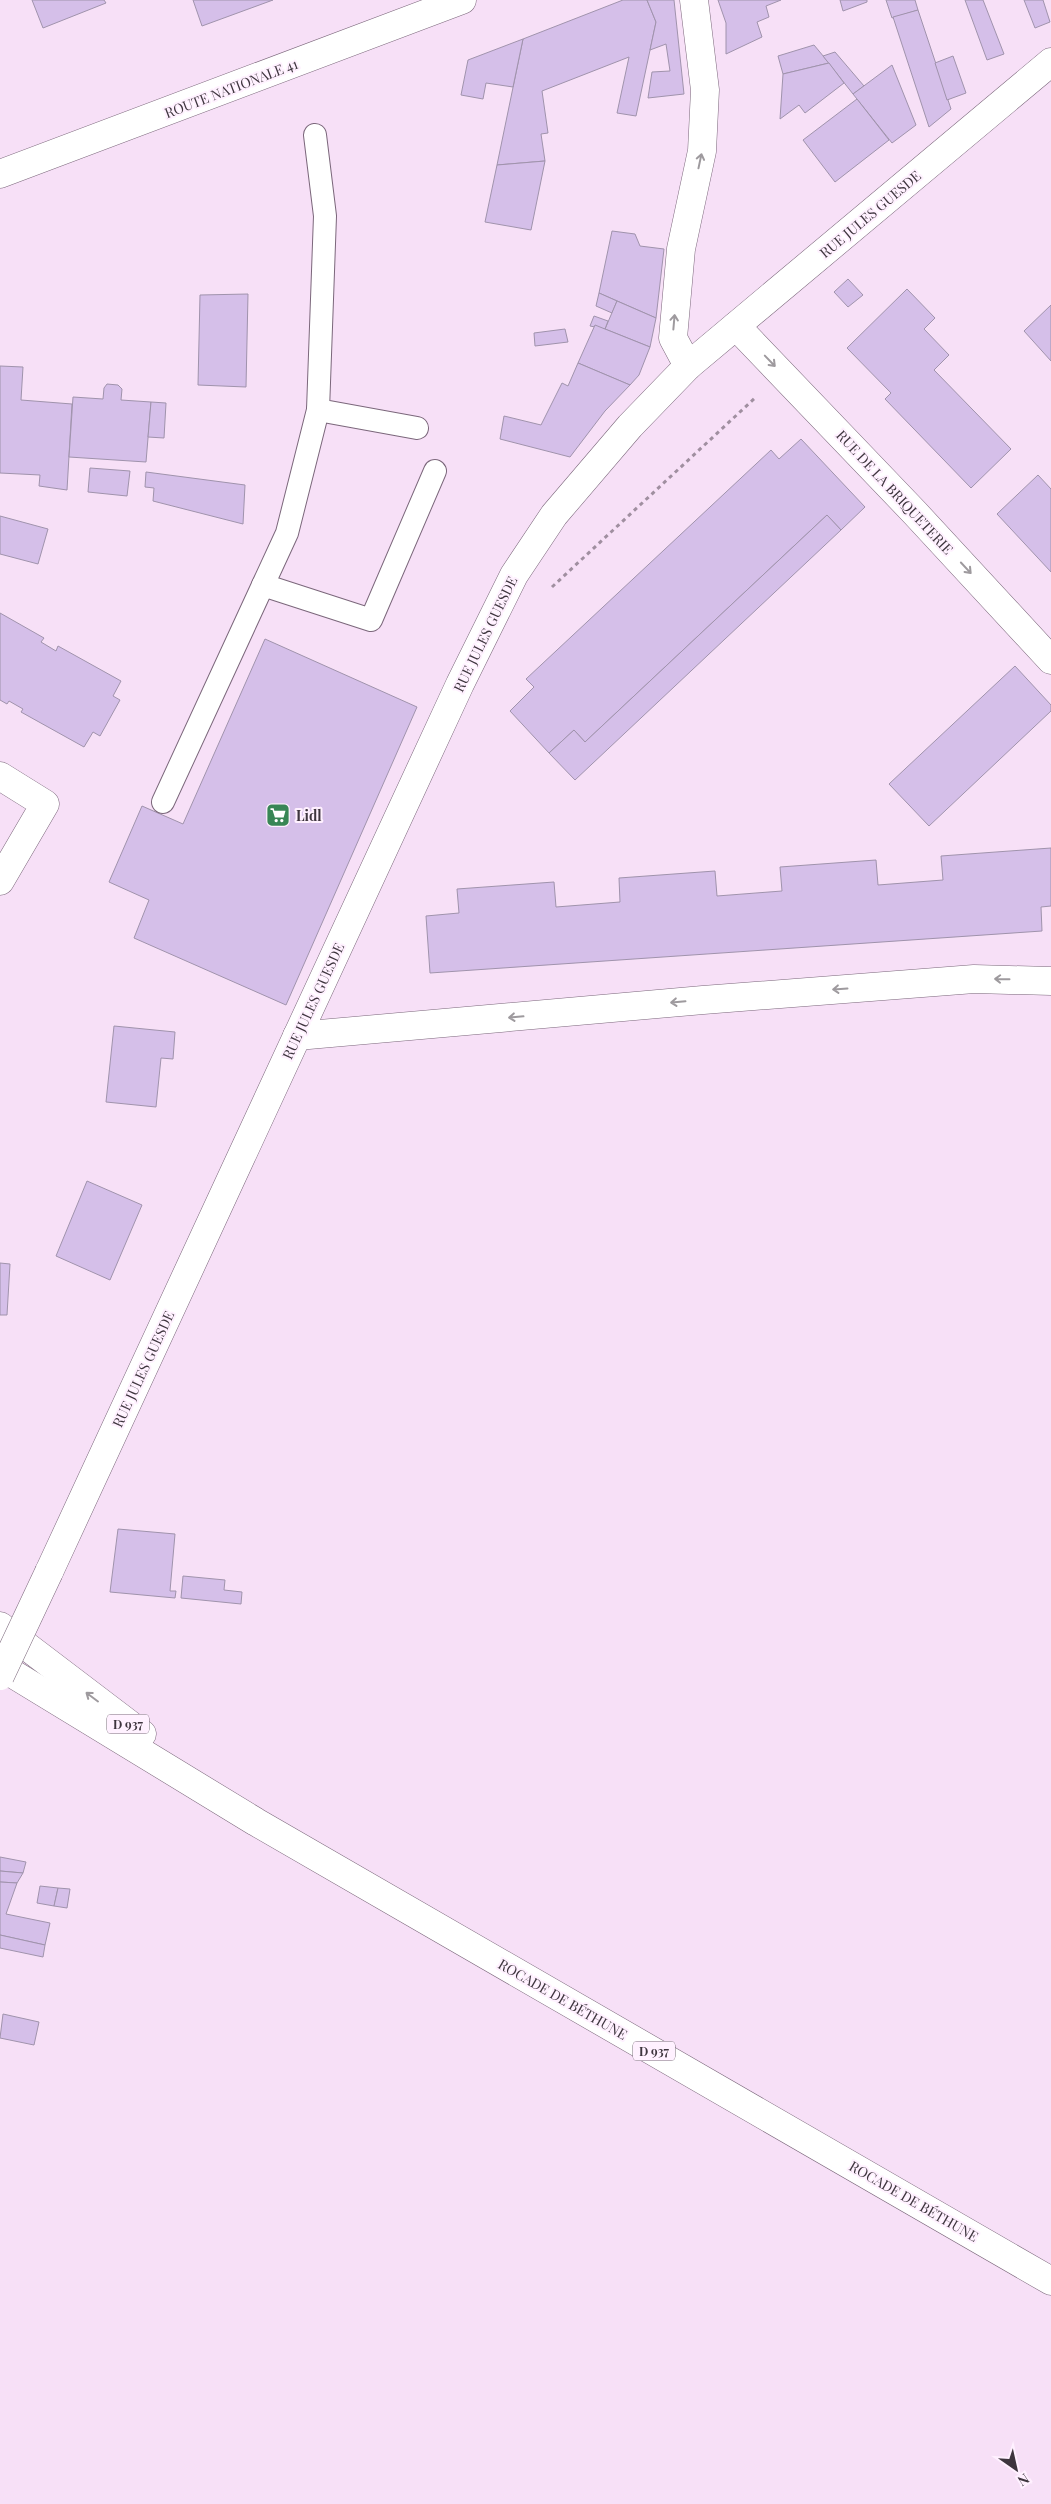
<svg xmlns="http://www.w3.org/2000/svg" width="1051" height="2504" font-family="'Playfair Display',serif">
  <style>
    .building { fill: #d5bfe9; stroke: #a093ac }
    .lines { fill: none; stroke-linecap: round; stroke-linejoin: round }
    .lane-casing { stroke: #7b677b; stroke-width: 24 }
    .street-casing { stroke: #7b677b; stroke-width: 29 }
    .secondary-casing { stroke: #7b677b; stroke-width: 29 }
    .primary-casing { stroke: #7b677b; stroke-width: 29 }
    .path { stroke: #a08fa0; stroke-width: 3; stroke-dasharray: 4 4; stroke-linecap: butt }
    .lane { stroke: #fff; stroke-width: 22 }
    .street { stroke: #fff; stroke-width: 28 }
    .secondary { stroke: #fff; stroke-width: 28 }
    .primary { stroke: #fff; stroke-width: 28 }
    .street-bridge-casing { stroke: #7b677b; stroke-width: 29; stroke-linecap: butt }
    .street-bridge { stroke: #fff; stroke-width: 28 }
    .oneway { stroke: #9e9a9e }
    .labels { text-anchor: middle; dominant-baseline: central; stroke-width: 4; stroke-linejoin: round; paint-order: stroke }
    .shield { fill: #fff1ff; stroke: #786d78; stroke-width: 1 }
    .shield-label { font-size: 12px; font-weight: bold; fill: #3e353e }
    .street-label { font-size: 14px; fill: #3e353e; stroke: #fff1ff }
    .poi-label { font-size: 14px; font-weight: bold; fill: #3e353e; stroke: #fff1ff; text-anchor: start }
  </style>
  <rect width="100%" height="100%" fill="#f7e0f7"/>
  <g class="building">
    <path d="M32 0H104L106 3 43 28Z"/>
    <path d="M193 0H273L202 26Z"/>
    <path d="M623 0H647L656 22 636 116 617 113 629 57 542 91 548 133 541 134 545 161 497 165 523 39Z"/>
    <path d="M647 0H674L684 94 648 98 652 72 670 71 666 44 650 50 656 22Z"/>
    <path d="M718 0H781L766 6 769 17 757 22 762 37 726 54V23Z"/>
    <path d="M840 0H867V2L843 11Z"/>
    <path d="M886 0H915L918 10 892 18Z"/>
    <path d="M965 0H983L1004 54 987 60Z"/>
    <path d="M1024 0H1043L1050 22 1035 28Z"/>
    <path d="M918 10 951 109 929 127 893 17Z"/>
    <path d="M523 39 513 87 486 83 483 99 461 95 468 60Z"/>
    <path d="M814 45 829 63 783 74 778 56Z"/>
    <path d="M835 52 864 86 853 94 823 56Z"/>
    <path d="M953 56 966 93 947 100 935 63Z"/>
    <path d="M829 63 844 83 805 113 799 105 780 119 783 74Z"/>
    <path d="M892 65 916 125 892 143 853 94Z"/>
    <path d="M857 99 889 140 835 182 803 140Z"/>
    <path d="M545 161 531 230 485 222 497 165Z"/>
    <path d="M612 231 635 234 640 246 664 249 656 318 599 293Z"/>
    <path d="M848 279 863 295 848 307 834 292Z"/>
    <path d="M907 289 935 318 924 329 949 355 934 370 1011 449 971 488 885 399 891 393 847 348Z"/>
    <path d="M599 293 617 301 612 313 596 306Z"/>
    <path d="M248 294 246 387 198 385 200 295Z"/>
    <path d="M617 301 656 318 650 347 605 329Z"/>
    <path d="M1051 305V361L1024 331Z"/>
    <path d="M594 316 608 321 605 329 590 326Z"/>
    <path d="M595 325 650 347 639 375 630 385 578 363Z"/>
    <path d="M565 329 568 342 535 346 534 333Z"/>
    <path d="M578 363 630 385 605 411 570 457 500 439 504 416 541 425 562 383 568 386Z"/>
    <path d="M0 366 23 367 21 400 72 404 67 490 39 486 40 475 0 473Z"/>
    <path d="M107 384 118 385 122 389 121 400 151 402 146 462 69 457 73 397 103 399 104 388Z"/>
    <path d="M151 402 166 403 164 438 148 437Z"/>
    <path d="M801 439 865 507 841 530 827 515 585 742 574 730 549 753 510 711 534 687 526 679 771 450 779 459Z"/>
    <path d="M90 468 130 471 127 496 88 492Z"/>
    <path d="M146 472 245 485 243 524 153 501 154 488 145 487Z"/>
    <path d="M1038 475 1051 489V572L997 514Z"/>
    <path d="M827 515 841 530 575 780 549 753 574 730 585 742Z"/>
    <path d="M0 516 48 529 38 564 0 554Z"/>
    <path d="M0 613 44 638 41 642 56 651 58 646 121 681 113 696 120 700 100 736 93 732 84 747 21 712 23 709 9 701 7 704 0 700Z"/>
    <path d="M265 639 417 707 286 1005 134 938 149 900 109 882 142 806 183 824Z"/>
    <path d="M1015 666 1051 705V711L929 826 889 784Z"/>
    <path d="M1051 848V906L1041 907 1042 931 430 973 426 916 459 913 457 889 554 882 556 907 620 902 619 878 715 871 717 896 782 891 780 867 876 860 878 885 943 880 941 856Z"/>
    <path d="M114 1026 175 1032 173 1059 161 1058 156 1107 106 1102Z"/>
    <path d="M87 1181 142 1205 110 1280 56 1256Z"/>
    <path d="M0 1263 10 1264 7 1315H0Z"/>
    <path d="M118 1529 175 1534 170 1591H176L175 1598 110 1592Z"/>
    <path d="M183 1576 225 1580 224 1590 242 1592 241 1604 181 1598Z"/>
    <path d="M0 1857 26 1862 23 1873 0 1871Z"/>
    <path d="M0 1871 23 1873 17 1883 0 1882Z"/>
    <path d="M0 1882 17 1883 6 1914 50 1923 45 1945 0 1935Z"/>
    <path d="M40 1886 58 1888 54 1906 37 1903Z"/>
    <path d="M58 1888 70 1889 67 1908 54 1906Z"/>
    <path d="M0 1935 45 1945 43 1957 0 1948Z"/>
    <path d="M3 2014 39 2022 34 2045 0 2038Z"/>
  </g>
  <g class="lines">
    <g class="lane-casing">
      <g id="lane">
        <path d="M315 135 325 216 318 410 417 428"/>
        <path d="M263 585 371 620 435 471"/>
        <path d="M163 802 287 533 318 410"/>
      </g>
    </g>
    <g class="street-casing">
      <g id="street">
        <path d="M736 326 915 513 1051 660"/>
        <path d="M688 366 673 338 681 249 702 151 705 90 694 0"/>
        <path d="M0 776 45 804 0 881"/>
        <path d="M297 1036 703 1000 974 979 1051 981"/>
        <path d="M49 1572 460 684 514 575 554 515 630 426 688 366 1051 62"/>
      </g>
    </g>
    <g class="secondary-casing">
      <path id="secondary" d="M0 174 462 0"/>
    </g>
    <g class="primary-casing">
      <g id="primary">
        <path d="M0 1626 142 1734"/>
        <path d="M0 1666 256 1822 1051 2281"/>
      </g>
    </g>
    <path class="path" d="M552 587 756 397"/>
    <use href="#lane" class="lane"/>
    <use href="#street" class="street"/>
    <use href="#secondary" class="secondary"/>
    <use href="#primary" class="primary"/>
    <g class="street-bridge-casing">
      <path id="street-bridge" d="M0 1676 49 1572"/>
    </g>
    <use href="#street-bridge" class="street-bridge"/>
  </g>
  <defs><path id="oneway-shaft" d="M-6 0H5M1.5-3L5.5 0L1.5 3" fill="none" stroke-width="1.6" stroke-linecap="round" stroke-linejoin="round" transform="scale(1.25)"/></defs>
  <g class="oneway">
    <use href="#oneway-shaft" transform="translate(700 161) rotate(-78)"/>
    <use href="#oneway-shaft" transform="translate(674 322) rotate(-85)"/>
    <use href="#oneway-shaft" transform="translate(770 361) rotate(46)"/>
    <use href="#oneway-shaft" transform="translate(966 568) rotate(47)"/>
    <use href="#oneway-shaft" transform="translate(1002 979) rotate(-179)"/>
    <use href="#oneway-shaft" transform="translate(840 989) rotate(176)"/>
    <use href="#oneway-shaft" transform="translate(678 1002) rotate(175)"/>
    <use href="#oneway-shaft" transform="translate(516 1017) rotate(175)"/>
    <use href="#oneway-shaft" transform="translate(92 1697) rotate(-143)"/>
  </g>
  <defs>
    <g id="supermarket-square" transform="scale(1.25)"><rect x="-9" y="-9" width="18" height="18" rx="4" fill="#388655" stroke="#fff1ff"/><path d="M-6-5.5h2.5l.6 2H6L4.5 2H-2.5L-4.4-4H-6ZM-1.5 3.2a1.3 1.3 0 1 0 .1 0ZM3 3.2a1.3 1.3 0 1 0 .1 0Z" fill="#fff"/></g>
  </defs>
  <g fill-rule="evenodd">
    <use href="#supermarket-square" x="278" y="815"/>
  </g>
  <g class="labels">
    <g class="shield">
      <rect x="107" y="1714.5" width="42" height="19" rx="4"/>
      <rect x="633" y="2041.5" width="42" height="19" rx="4"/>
    </g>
    <g class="shield-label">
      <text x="128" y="1724">D 937</text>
      <text x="654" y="2051">D 937</text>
    </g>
    <g class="street-label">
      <text transform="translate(231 88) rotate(-21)">ROUTE NATIONALE 41</text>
      <text transform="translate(870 214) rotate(-40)">RUE JULES GUESDE</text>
      <text transform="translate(895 492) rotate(47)">RUE DE LA BRIQUETERIE</text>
      <text transform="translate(485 634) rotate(-64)">RUE JULES GUESDE</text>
      <text transform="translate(313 1001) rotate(-65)">RUE JULES GUESDE</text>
      <text transform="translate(143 1369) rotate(-65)">RUE JULES GUESDE</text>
      <text transform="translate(563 1999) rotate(30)">ROCADE DE BÉTHUNE</text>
      <text transform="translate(914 2201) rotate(30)">ROCADE DE BÉTHUNE</text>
    </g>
    <g class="poi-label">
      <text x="296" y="815">Lidl</text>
    </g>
  </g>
  <g transform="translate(1016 2469) rotate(146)" stroke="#fff1ff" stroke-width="4" paint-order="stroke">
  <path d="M0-4L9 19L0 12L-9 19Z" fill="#3e353e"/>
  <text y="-8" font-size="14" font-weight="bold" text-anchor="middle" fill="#3e353e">N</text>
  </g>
</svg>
